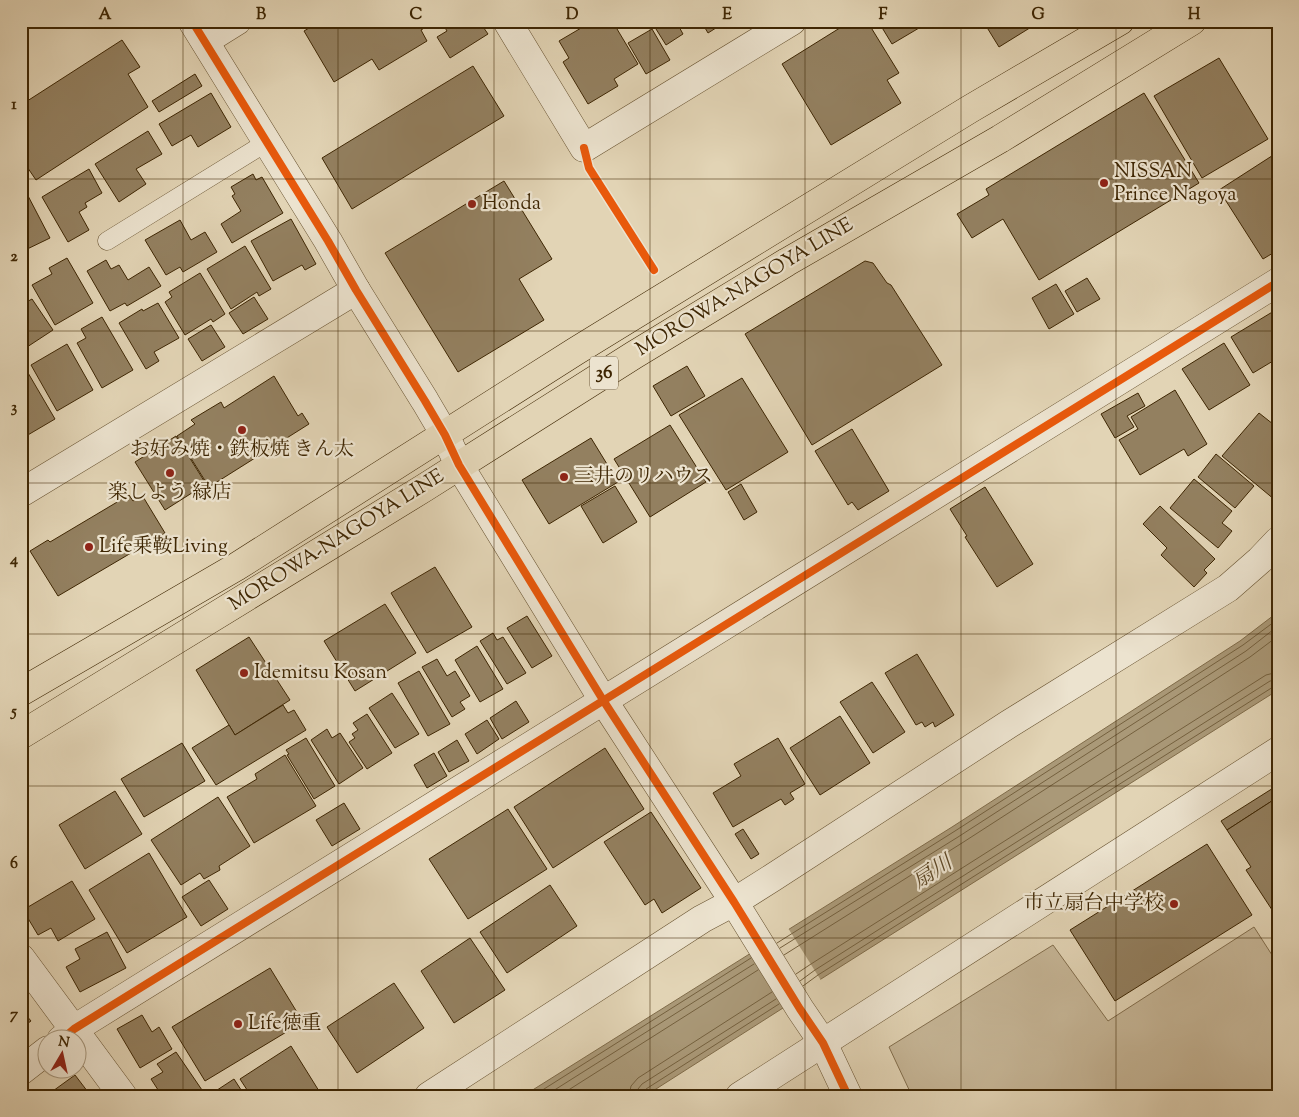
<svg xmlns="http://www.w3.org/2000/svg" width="1299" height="1117" font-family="'Sorts Mill Goudy','Noto Serif JP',serif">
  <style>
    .green { fill: #c6b697; stroke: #826e4d }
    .water { fill: #aa9978; stroke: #7f6b49 }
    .pier { fill: #e2d4b5 }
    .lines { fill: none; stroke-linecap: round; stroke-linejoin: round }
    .shore { stroke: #74603e; stroke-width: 1 }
    .building { fill: #938060; stroke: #3e2603 }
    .lane-casing { stroke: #675230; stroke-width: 19 }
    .street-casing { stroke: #675230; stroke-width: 29 }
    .primary-casing { stroke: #3e2603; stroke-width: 29 }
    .lane { stroke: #ece3cf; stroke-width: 18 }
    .street { stroke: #ece3cf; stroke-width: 28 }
    .primary { stroke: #e2d4b5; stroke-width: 28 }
    .cycleway-casing { stroke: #ece3cf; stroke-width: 11 }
    .cycleway { stroke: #e8590c; stroke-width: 8 }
    .grid { fill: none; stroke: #3e2603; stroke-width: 1; stroke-opacity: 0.55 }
    .poi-dot { fill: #8f2418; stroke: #ece3cf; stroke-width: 2 }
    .labels { text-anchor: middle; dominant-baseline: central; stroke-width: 4.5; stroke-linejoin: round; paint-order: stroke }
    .shield { fill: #ece3cf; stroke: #725f40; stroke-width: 1 }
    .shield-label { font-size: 19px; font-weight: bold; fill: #3e2603 }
    .poi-label { font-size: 20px; fill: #3e2603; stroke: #ece3cf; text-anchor: start }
    .street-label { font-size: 20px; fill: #3e2603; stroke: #ece3cf }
    .water-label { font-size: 21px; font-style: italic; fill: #5e4826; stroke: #ece3cf }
    .neatline { fill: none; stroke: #3e2603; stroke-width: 2 }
    .grid-label { font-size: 16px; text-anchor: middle; font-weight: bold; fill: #3e2603 }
  </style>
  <rect width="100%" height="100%" fill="#e2d4b5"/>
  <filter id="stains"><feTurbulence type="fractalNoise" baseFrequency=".004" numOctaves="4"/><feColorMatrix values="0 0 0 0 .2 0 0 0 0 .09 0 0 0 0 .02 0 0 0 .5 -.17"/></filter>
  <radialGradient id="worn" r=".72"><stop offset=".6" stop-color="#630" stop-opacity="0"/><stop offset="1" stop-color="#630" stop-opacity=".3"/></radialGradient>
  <path class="green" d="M1254 927 1272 955 1278 951V1096H912L889 1047 1053 945 1108 1021Z"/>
  <path class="water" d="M1278 612V690L821 979 783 1008 645 1096H523L952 827 1240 641Z"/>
  <path class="pier" d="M788 928 822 982 784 1010 748 951Z"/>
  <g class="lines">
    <g class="shore">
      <path d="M777 943 955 831 1243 645 1278 619"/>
      <path d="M780 948 958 837 1246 651 1278 626"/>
      <path d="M784 955 962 843 1250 657 1278 636"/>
      <path d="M796 974 811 964 1266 675 1278 672"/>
      <path d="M800 981 815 970 1270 681 1278 680"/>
      <path d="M803 986 818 975 1273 687 1278 686"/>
      <path d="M533 1096 751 958"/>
      <path d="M545 1096 754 964"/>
      <path d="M559 1096 758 970"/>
      <path d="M629 1096 631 1086 638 1078 772 992"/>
      <path d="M637 1096 638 1089 642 1084 776 999"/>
      <path d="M643 1096 646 1089 779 1004"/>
    </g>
  </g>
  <g class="building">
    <path d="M321 21H436L421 30 427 41 379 70 372 59 334 82 304 31Z"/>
    <path d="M441 21H479L488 34 450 58 437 37 447 31Z"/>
    <path d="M593 21H622L624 25 617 29 638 64 614 79 618 86 588 104 563 62 569 58 559 41Z"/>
    <path d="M651 21H684L678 25 683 34 666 45Z"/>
    <path d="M701 21H727L708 33Z"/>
    <path d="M851 21H867L899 73 887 80 901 103 831 145 782 64Z"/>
    <path d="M878 21H915L919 28 892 44Z"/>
    <path d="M983 21H1041L999 47Z"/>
    <path d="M652 29 670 60 646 74 628 43Z"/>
    <path d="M122 40 140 67 128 74 148 107 36 180 21 158V105Z"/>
    <path d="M1219 58 1268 139 1202 178 1154 96Z"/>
    <path d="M473 66 504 116 352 209 322 158Z"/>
    <path d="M195 74 202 86 159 112 152 101Z"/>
    <path d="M211 93 231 127 198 147 191 135 172 146 159 124Z"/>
    <path d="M1144 93 1199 183 1039 280 1003 219 972 238 957 214 989 195 986 189Z"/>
    <path d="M148 131 162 154 136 169 146 184 119 202 95 164Z"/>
    <path d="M1278 152V250L1263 259 1219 190Z"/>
    <path d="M89 169 102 193 85 203 87 207 79 212 89 230 68 242 42 197Z"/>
    <path d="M253 174 256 180 262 177 283 213 232 243 221 224 241 211 232 196 235 194 231 187Z"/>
    <path d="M504 181 552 259 519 279 544 320 458 372 385 253Z"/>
    <path d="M26 192 50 238 21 252V195Z"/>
    <path d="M291 219 316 264 305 270 302 265 273 281 251 241Z"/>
    <path d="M180 220 191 240 205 232 217 252 183 272 180 267 166 275 145 240Z"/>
    <path d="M245 246 271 289 259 296 257 292 231 309 207 269Z"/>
    <path d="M67 258 93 303 55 325 32 285 52 274 49 268Z"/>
    <path d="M106 260 111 269 119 265 128 280 149 267 161 286 127 306 125 303 110 311 87 271Z"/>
    <path d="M865 261 873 263 887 283 891 285 942 365 812 445 745 334Z"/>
    <path d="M200 273 225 314 213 322 211 319 185 335 165 302 172 297 169 292Z"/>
    <path d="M1087 278 1100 299 1077 312 1065 291Z"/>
    <path d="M1056 284 1074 314 1049 329 1032 298Z"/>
    <path d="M254 297 268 319 243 334 229 313Z"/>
    <path d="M32 299 53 330 24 349 21 345V305Z"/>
    <path d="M158 303 179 338 154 352 159 361 146 369 119 323 142 309 143 311Z"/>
    <path d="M1274 311 1278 317V358L1253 373 1231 337Z"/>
    <path d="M102 317 133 370 102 388 77 343 86 338 81 329Z"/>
    <path d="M211 325 225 347 202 361 188 339Z"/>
    <path d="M1224 343 1250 385 1209 410 1182 369Z"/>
    <path d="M67 344 93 390 57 411 31 365Z"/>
    <path d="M24 366 55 419 21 439V368Z"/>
    <path d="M687 366 705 396 671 416 653 386Z"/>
    <path d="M274 376 298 416 302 413 309 424 209 487 177 436 195 424 191 420 221 402 224 408Z"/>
    <path d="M742 378 788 452 726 490 679 415Z"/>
    <path d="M1175 390 1207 444 1188 456 1184 449 1140 475 1119 440 1138 429 1131 417Z"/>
    <path d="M1138 393 1145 406 1127 416 1134 427 1115 438 1101 414Z"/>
    <path d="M1259 413 1278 428V497L1275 500 1222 456Z"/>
    <path d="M670 425 706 482 650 517 614 459Z"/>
    <path d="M852 429 889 491 858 510 852 502 848 505 815 451Z"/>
    <path d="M176 436 206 484 165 510 135 462Z"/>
    <path d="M591 438 618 482 549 524 522 480Z"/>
    <path d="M1216 454 1254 486 1235 508 1198 477Z"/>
    <path d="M1194 479 1232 511 1222 523 1232 531 1218 548 1170 508Z"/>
    <path d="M741 484 757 512 744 520 728 492Z"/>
    <path d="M615 486 637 522 603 543 581 506Z"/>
    <path d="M985 487 1033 564 997 587 965 537 967 536 950 509Z"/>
    <path d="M129 495 133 501 142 495 165 533 58 596 30 551 48 540 50 542Z"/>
    <path d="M1160 506 1215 559 1204 570 1207 573 1194 587 1161 555 1167 548 1143 524Z"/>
    <path d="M435 567 472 627 427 653 391 593Z"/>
    <path d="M385 604 416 653 355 691 324 641Z"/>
    <path d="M527 616 552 656 532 668 507 628Z"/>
    <path d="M493 633 497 640 503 637 526 673 507 684 480 641Z"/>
    <path d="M249 637 290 700 235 735 196 670Z"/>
    <path d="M477 646 503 689 480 702 455 660Z"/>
    <path d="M917 654 954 715 935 727 933 722 925 727 922 722 916 725 885 673Z"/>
    <path d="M437 659 447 676 455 671 470 696 460 702 465 709 452 717 422 667Z"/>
    <path d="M419 671 450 724 428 736 398 683Z"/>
    <path d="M872 682 905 732 873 753 840 702Z"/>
    <path d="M392 693 419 734 395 748 369 708Z"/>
    <path d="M516 701 529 722 502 739 490 718Z"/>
    <path d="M283 705 288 713 294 710 306 730 216 785 192 748 229 725 235 735Z"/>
    <path d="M367 714 392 753 367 769 349 742 355 738 352 734 358 730 353 723Z"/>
    <path d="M840 716 870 763 820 795 790 748Z"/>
    <path d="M487 720 499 739 477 754 465 734Z"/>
    <path d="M327 729 332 738 340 733 363 768 339 784 311 740Z"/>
    <path d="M306 738 335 786 314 799 287 755 289 754 286 750Z"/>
    <path d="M778 738 805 784 790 793 794 799 785 805 781 799 733 827 713 793 741 776 734 764Z"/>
    <path d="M457 740 469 761 449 772 438 752Z"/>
    <path d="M182 743 205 781 144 817 121 779Z"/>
    <path d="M605 748 644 809 553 868 514 807Z"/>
    <path d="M434 753 447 776 427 788 414 765Z"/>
    <path d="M285 755 316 806 254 843 227 797 257 779 255 774Z"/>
    <path d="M1278 785V797L1227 830 1221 821Z"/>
    <path d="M115 791 142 834 85 869 59 825Z"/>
    <path d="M218 797 250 846 219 866 220 870 204 879 200 873 181 885 151 840Z"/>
    <path d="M1278 797V919L1246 870 1251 867 1227 830Z"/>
    <path d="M344 803 360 829 332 846 316 820Z"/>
    <path d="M508 809 547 869 468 919 429 859Z"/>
    <path d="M651 812 701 888 662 913 654 899 645 905 604 842Z"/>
    <path d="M743 829 759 854 751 859 735 834Z"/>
    <path d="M1207 844 1252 915 1115 1001 1070 930Z"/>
    <path d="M149 853 187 917 127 953 89 890Z"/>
    <path d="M209 880 228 909 201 926 182 897Z"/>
    <path d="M72 881 95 919 58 941 51 928 38 935 23 910Z"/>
    <path d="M550 885 577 926 507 973 480 932Z"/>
    <path d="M107 932 126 968 80 992 66 967 80 959 75 949Z"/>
    <path d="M470 938 505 990 454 1023 421 971Z"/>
    <path d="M270 968 303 1022 205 1081 172 1027Z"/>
    <path d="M394 983 424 1028 357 1073 327 1027Z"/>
    <path d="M21 1009 31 1021 21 1028Z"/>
    <path d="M142 1015 152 1032 159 1027 172 1049 140 1068 117 1029Z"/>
    <path d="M291 1046 319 1091 311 1096H251L240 1079Z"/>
    <path d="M176 1052 202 1090 194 1096H162L151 1079 163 1072 157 1064Z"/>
    <path d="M75 1075 91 1096H46Z"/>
    <path d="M234 1079 245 1096H208Z"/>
  </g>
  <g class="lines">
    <g class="lane-casing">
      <path id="lane" d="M107 241 267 142"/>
    </g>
    <g class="street-casing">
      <g id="street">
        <path d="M192 21 328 241 356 290 425 401 445 435 459 465 603 700 734 902 800 1009 823 1043 848 1096"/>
        <path d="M507 21 584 148 792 21"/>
        <path d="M205 41 237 21"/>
        <path d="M21 493 356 290"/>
        <path d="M21 958 123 1096"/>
        <path d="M61 1040 74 1029 1278 282"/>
        <path d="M21 1071 48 1050"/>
        <path d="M429 1096 702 919 734 902 772 878 1009 724 1228 588 1260 560 1278 541"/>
        <path d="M740 1096 1278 751"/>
      </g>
    </g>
    <g class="primary-casing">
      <g id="primary">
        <path d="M21 692 236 567 576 351 970 109 1120 21"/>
        <path d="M21 735 424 488 634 355 787 262 1000 139 1192 21"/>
      </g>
    </g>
    <use href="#lane" class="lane"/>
    <use href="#street" class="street"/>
    <use href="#primary" class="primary"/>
    <g class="cycleway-casing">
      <g id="cycleway">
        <path d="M192 21 328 241 356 290 425 401 445 435 459 465 603 700 734 902 800 1009 823 1043 848 1096"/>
        <path d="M584 148 589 168 654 270"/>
        <path d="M61 1040 74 1029 1278 282"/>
      </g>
    </g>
    <use href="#cycleway" class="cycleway"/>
  </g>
  <path class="grid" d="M183 21V1096M338 21V1096M494 21V1096M650 21V1096M805 21V1096M961 21V1096M1116 21V1096M21 179H1278M21 331H1278M21 483H1278M21 634H1278M21 786H1278M21 938H1278"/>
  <g class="poi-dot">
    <circle cx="1104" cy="183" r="5"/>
    <circle cx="472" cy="204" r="5"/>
    <circle cx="242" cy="430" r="5"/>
    <circle cx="170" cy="473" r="5"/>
    <circle cx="564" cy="477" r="5"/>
    <circle cx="89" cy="547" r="5"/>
    <circle cx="244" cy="673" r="5"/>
    <circle cx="1174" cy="904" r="5"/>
    <circle cx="238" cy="1024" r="5"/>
  </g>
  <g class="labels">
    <rect class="shield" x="590" y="356.5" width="28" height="33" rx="4"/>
    <g class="shield-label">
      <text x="604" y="373">36</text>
    </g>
    <g class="poi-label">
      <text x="1114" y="172">NISSAN<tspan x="1114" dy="23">Prince Nagoya</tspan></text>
      <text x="482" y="204">Honda</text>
      <text x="242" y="450" text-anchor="middle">お好み焼・鉄板焼 きん太</text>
      <text x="574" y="477">三井のリハウス</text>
      <text x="170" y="493" text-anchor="middle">楽しよう 緑店</text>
      <text x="99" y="547">Life乗鞍Living</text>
      <text x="254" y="673">Idemitsu Kosan</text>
      <text x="1164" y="904" text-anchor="end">市立扇台中学校</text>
      <text x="248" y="1024">Life徳重</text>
    </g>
    <g class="street-label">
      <text transform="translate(745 288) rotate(-31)">MOROWA-NAGOYA LINE</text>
      <text transform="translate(337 541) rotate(-32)">MOROWA-NAGOYA LINE</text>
    </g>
    <g class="water-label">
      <text transform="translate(933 873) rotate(-33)">扇川</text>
    </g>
  </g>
  <rect width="1299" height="1117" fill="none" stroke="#e2d4b5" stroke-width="55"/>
  <g transform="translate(62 1054) rotate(9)"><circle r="24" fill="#ece3cf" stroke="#a6977d"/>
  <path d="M0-4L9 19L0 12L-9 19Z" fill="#8f2418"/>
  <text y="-8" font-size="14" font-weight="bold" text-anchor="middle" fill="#3e2603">N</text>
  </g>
  <rect x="28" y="28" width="1244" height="1062" class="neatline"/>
  <g class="grid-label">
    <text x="105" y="19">A</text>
    <text x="261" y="19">B</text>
    <text x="416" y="19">C</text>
    <text x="572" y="19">D</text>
    <text x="727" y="19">E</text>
    <text x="883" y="19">F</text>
    <text x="1038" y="19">G</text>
    <text x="1194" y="19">H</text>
    <text x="14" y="109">1</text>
    <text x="14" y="261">2</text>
    <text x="14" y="412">3</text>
    <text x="14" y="564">4</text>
    <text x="14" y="716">5</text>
    <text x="14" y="868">6</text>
    <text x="14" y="1019">7</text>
  </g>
  <rect width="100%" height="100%" filter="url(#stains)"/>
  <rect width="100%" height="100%" fill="url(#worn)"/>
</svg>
